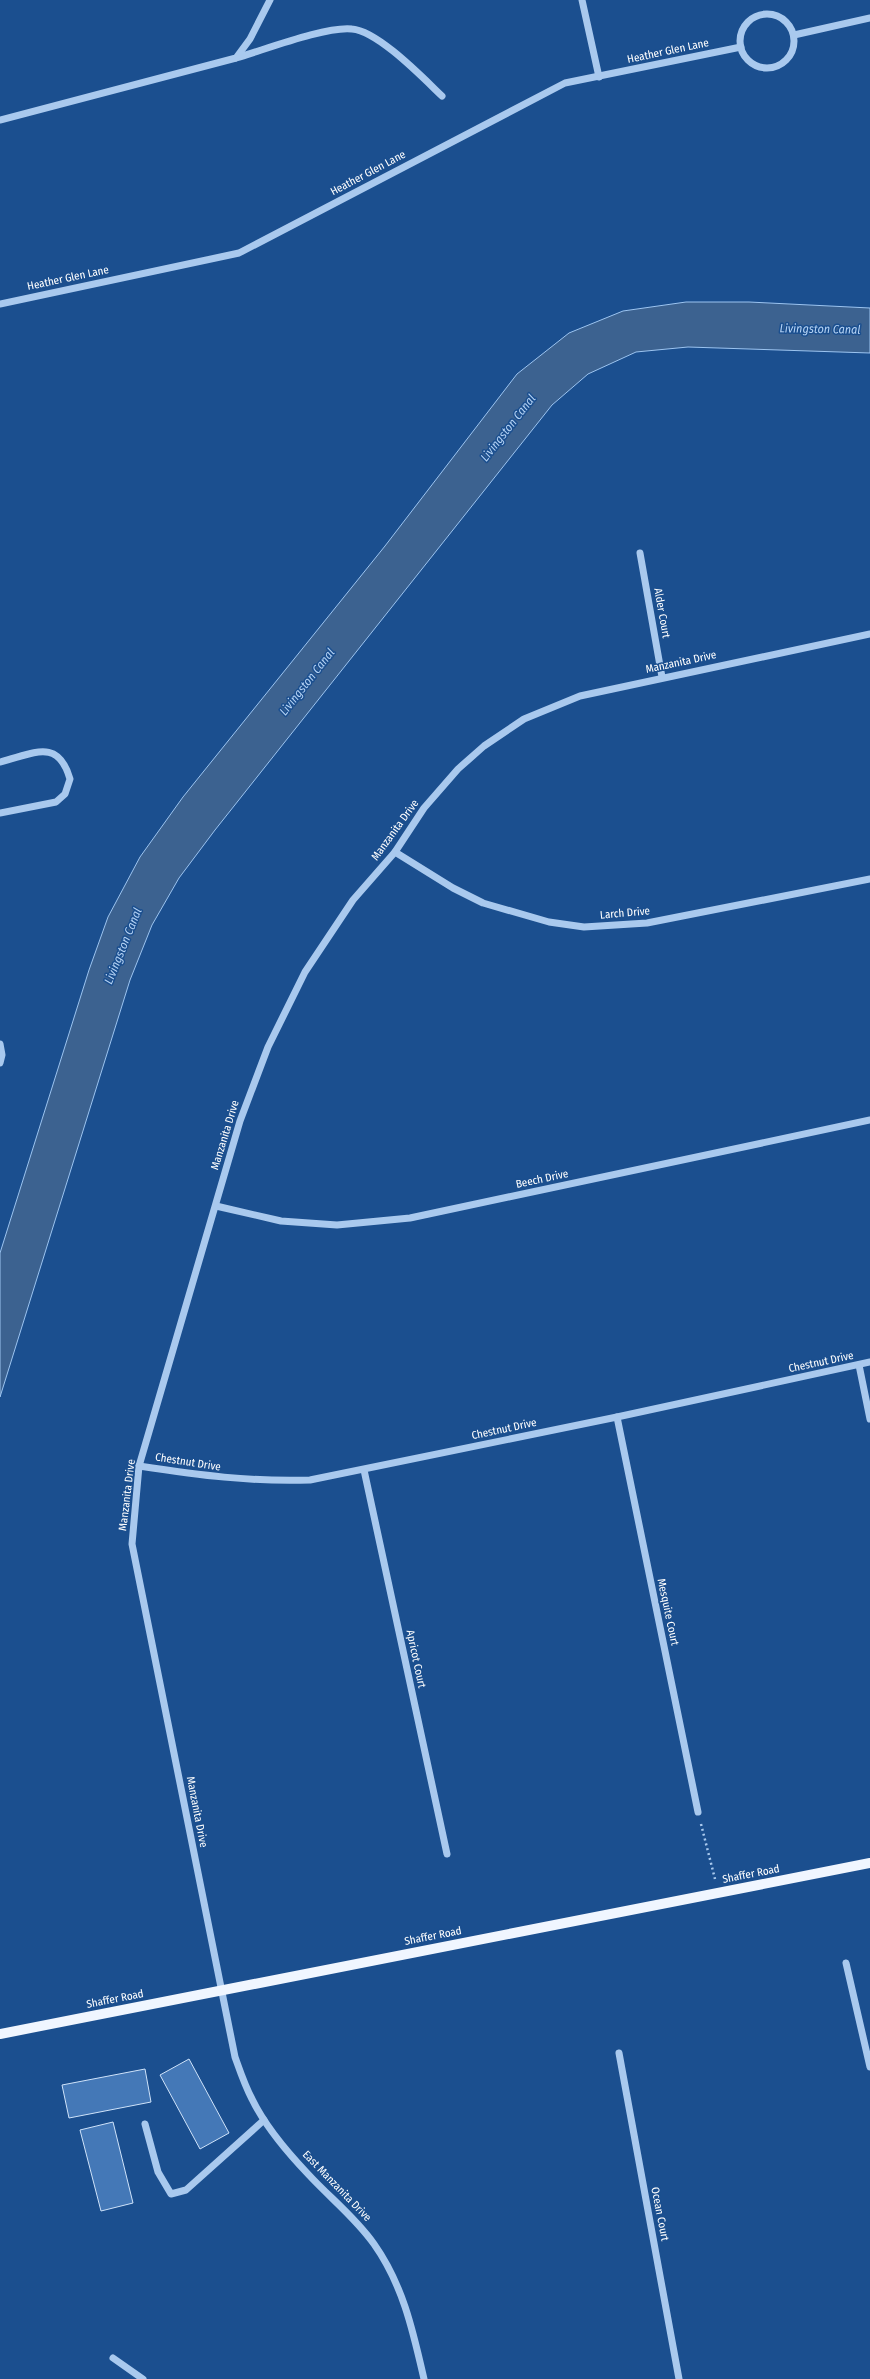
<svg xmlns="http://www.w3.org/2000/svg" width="870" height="2379" font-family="'Fira Sans Condensed',sans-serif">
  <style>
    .water { fill: #3c6290; stroke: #9cc4f0 }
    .building { fill: #4478b7; stroke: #cfe3fa }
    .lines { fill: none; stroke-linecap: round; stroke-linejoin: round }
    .path { stroke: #a9c9ee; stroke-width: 2.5; stroke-dasharray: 2 3; stroke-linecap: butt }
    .minor { stroke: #a9c9ee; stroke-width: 7 }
    .major { stroke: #f0f6ff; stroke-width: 10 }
    .labels { text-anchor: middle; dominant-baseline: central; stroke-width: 3; stroke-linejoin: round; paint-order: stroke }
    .street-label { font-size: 11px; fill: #fff; stroke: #1b4f8f }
    .water-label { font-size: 12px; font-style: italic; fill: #b5d3f5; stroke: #1b4f8f }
  </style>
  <rect width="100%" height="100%" fill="#1b4f8f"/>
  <path class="water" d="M686 302H749L870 308V353L688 347 636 352 588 374 552 405 215 830 179 878 152 925 130 980 0 1397V1253L89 970 108 917 140 857 183 797 385 546 517 374 569 333 623 311Z"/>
  <g class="building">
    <path d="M189 2059 229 2133 200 2149 160 2075Z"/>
    <path d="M145 2069 151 2102 69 2118 62 2085Z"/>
    <path d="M113 2122 133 2203 101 2211 80 2130Z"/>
  </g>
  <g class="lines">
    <path class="path" d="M701 1824 715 1879"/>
    <g class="minor">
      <path d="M582 0 599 77"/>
      <circle cx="767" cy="41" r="27"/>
      <path d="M794 35 870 18"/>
      <path d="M236 58C264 50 326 26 352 29 378 31 423 78 442 96"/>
      <path d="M0 120 236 58 250 39 270 0"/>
      <path d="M0 304 239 253 565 83 741 47"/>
      <path d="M640 553 662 677"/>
      <path d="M0 762C33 754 58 737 70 779L65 794 56 802 0 813"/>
      <path d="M395 852 453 888 483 903 549 922 584 927 647 923 870 879"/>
      <path d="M0 1044 2 1055 0 1063"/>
      <path d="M216 1206 281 1221 337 1225 410 1218 870 1120"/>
      <path d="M859 1365 870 1419"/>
      <path d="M617 1417 698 1812"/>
      <path d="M139 1466C199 1475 249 1482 310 1480L617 1417 870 1362"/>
      <path d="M364 1470 447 1854"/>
      <path d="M846 1963 870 2067"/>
      <path d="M619 2053 679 2379"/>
      <path d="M145 2124 158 2172 171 2194 186 2190 264 2120"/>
      <path d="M113 2358 143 2379"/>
      <path d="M424 2379C413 2331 403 2285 374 2244 355 2217 330 2198 308 2174 287 2152 265 2126 252 2099 245 2086 240 2071 235 2057L132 1544 139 1466 240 1121 268 1047 305 972 353 900 395 852 424 808 458 769 484 746 524 719 580 696 870 634"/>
    </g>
    <path class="major" d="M0 2034 870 1863"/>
  </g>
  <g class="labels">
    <g class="street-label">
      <text transform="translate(668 51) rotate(-12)">Heather Glen Lane</text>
      <text transform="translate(368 173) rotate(-28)">Heather Glen Lane</text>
      <text transform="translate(68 278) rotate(-12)">Heather Glen Lane</text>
      <text transform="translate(662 613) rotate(80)">Alder Court</text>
      <text transform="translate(681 662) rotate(-12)">Manzanita Drive</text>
      <text transform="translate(395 830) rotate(-54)">Manzanita Drive</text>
      <text transform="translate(625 913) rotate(-5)">Larch Drive</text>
      <text transform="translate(225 1135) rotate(-73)">Manzanita Drive</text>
      <text transform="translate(542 1179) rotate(-12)">Beech Drive</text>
      <text transform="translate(821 1362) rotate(-12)">Chestnut Drive</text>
      <text transform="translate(504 1429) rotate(-12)">Chestnut Drive</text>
      <text transform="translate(188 1462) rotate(9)">Chestnut Drive</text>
      <text transform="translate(127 1495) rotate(-83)">Manzanita Drive</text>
      <text transform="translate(668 1612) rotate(78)">Mesquite Court</text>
      <text transform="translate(416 1659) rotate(78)">Apricot Court</text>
      <text transform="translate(197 1812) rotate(79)">Manzanita Drive</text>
      <text transform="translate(751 1874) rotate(-11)">Shaffer Road</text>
      <text transform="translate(433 1936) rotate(-11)">Shaffer Road</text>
      <text transform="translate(115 1999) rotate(-11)">Shaffer Road</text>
      <text transform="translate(337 2186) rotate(46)">East Manzanita Drive</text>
      <text transform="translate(660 2214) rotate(79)">Ocean Court</text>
    </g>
    <g class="water-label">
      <text transform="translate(820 329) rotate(1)">Livingston Canal</text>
      <text transform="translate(508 428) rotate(-52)">Livingston Canal</text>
      <text transform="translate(307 682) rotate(-52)">Livingston Canal</text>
      <text transform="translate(123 946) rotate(-68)">Livingston Canal</text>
    </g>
  </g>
</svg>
